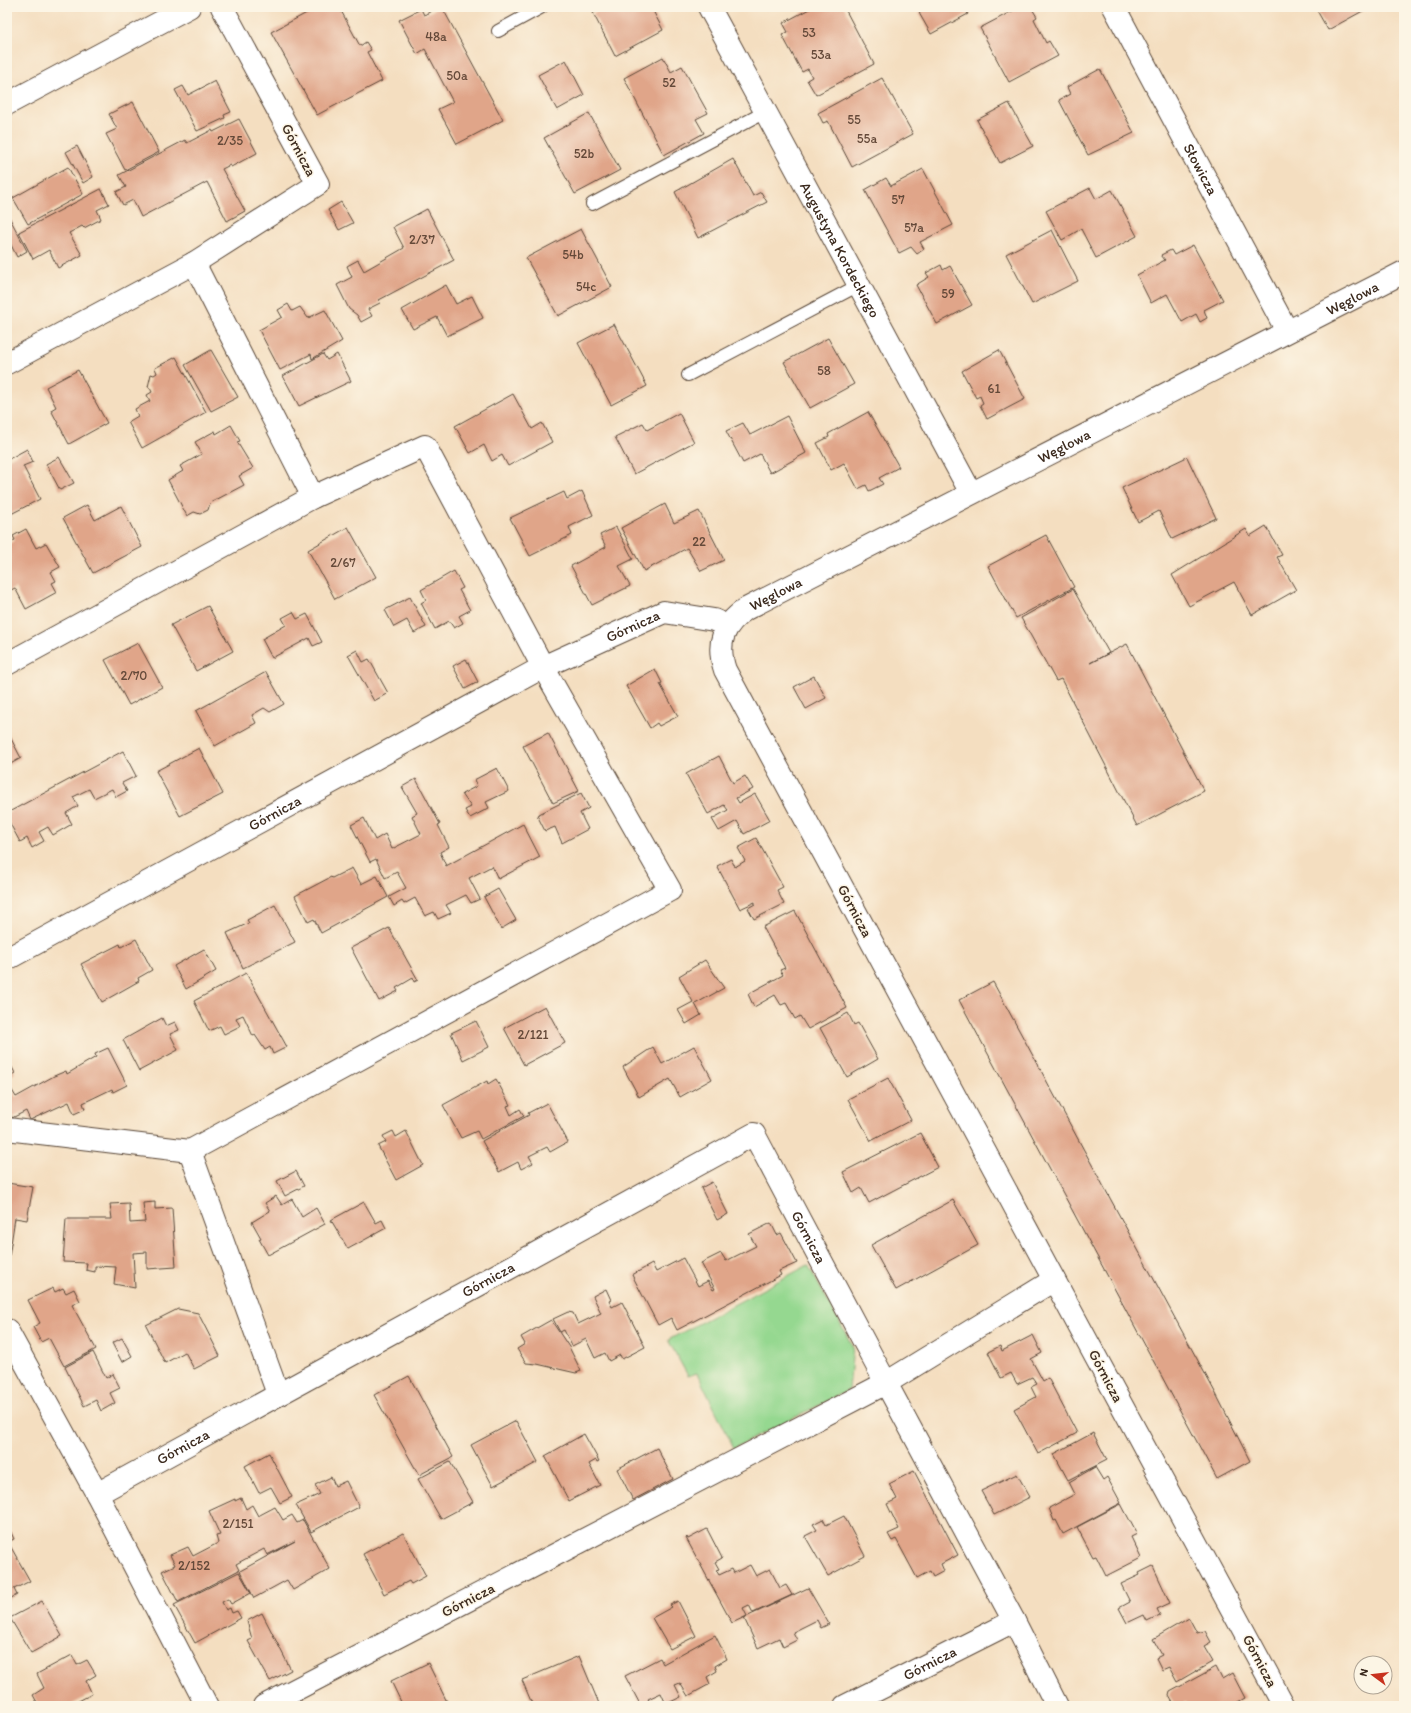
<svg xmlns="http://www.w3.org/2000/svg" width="1411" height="1713" font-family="Itim,sans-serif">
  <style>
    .green { fill: #95d890; stroke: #688157 }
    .building { fill: #e0a589 }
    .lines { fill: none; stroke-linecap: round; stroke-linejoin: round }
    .service-casing { stroke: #574536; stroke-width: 14 }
    .minor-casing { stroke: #574536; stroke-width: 24 }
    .service { stroke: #fff; stroke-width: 12 }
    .minor { stroke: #fff; stroke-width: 22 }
    .labels { text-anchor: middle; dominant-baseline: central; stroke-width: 3; stroke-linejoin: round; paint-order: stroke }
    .number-label { font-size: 13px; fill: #644939 }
    .street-label { font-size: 15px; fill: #3b2a1e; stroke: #fcf5e5 }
  </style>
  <rect width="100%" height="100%" fill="#fcf5e5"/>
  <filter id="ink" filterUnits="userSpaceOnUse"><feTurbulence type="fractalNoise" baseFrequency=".025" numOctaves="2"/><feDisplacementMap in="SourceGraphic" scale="8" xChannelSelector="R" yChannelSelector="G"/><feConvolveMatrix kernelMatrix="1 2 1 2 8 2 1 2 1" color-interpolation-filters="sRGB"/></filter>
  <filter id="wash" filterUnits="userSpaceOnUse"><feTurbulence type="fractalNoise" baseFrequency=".012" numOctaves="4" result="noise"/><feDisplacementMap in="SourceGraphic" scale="16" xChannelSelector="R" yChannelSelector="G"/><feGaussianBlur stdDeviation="0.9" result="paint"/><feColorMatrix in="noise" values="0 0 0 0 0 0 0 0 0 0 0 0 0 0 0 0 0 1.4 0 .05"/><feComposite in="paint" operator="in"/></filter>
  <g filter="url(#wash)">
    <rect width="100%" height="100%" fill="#f4dec0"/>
    <path class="green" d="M808 1265 853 1347 849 1390 734 1448 697 1373 688 1376 668 1340Z"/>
    <g id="blocks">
      <g class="building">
        <path d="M318 7H339L360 46 366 42 371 50 367 52 382 81 317 115 271 32Z"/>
        <path d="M439 7H442L503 120 457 144 438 109 453 102 425 49 417 54 399 20 421 9 424 15Z"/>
        <path d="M605 7H651L663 30 615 56 593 13Z"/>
        <path d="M813 7H844L874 64 816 95 807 80 812 77 808 69 802 72 782 35 788 32 783 23Z"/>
        <path d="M930 7H964L968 14 931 34 919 13Z"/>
        <path d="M1020 7H1031L1037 17 1034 19 1046 43 1049 41 1058 56 1009 82 980 28Z"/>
        <path d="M1315 7H1370L1328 30Z"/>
        <path d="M663 57 671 72 682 66 708 113 696 119 704 133 664 155 624 78Z"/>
        <path d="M566 60 584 95 557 110 538 75Z"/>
        <path d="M1100 69 1134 133 1088 155 1059 100 1070 94 1067 87Z"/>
        <path d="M882 78 913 134 852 167 828 121 823 123 818 113Z"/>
        <path d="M215 81 231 112 224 115 225 118 197 131 175 90 183 86 188 95Z"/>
        <path d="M133 102 159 152 125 170 106 134 117 129 109 114Z"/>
        <path d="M1009 103 1033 146 1000 163 977 120Z"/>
        <path d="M589 113 620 170 575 194 544 138Z"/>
        <path d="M239 119 257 153 231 167 230 165 222 169 245 211 227 221 207 182 141 217 133 200 123 205 116 192 126 187 119 175 185 140 187 143 212 130 213 132Z"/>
        <path d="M77 146 93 177 83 183 66 152Z"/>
        <path d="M733 159 753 196 761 192 767 202 698 238 675 192Z"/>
        <path d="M68 167 83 194 28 224 13 198Z"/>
        <path d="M923 169 953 225 920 242 924 249 917 254 911 247 899 253 865 190 886 178 891 186Z"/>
        <path d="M1090 188 1096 199 1112 190 1137 236 1096 258 1081 229 1062 240 1046 211Z"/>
        <path d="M101 189 109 204 97 210 101 219 84 228 82 226 69 233 82 255 58 268 49 250 33 259 19 232Z"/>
        <path d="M341 202 353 223 339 230 328 210Z"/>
        <path d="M427 209 454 260 379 300 380 303 368 309 372 316 361 322 357 315 349 309 337 285 352 277 347 266 358 260 364 271 404 248 393 227Z"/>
        <path d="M7 213 27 251 17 257 10 243 7 244Z"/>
        <path d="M581 229 612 287 558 316 526 258Z"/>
        <path d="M1052 230 1078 281 1032 304 1006 254Z"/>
        <path d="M1193 245 1223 300 1204 310 1207 318 1200 322 1196 314 1182 322 1167 294 1151 303 1137 275 1165 260 1161 255 1171 250 1174 255Z"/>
        <path d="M941 265 943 270 950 266 972 305 937 324 916 285 929 277 926 273Z"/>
        <path d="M446 285 456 304 472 296 483 318 447 336 437 317 413 329 402 310Z"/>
        <path d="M288 304 292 311 300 307 308 318 325 310 342 341 312 359 311 354 280 370 259 330 282 317 278 310Z"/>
        <path d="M614 324 647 386 611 405 578 343Z"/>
        <path d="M828 338 854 384 810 408 784 362Z"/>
        <path d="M211 350 238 397 211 411 185 365Z"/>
        <path d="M999 350 1025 399 987 419 980 405 983 403 980 396 976 398 962 371Z"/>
        <path d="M323 354 327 360 337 354 351 381 299 406 283 376Z"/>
        <path d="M176 357 206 412 142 448 128 422 138 416 135 409 150 401 147 395 152 392 150 388 148 387 151 374 154 375 157 373 155 368Z"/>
        <path d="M78 370 107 423 69 444 51 410 56 407 46 387Z"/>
        <path d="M513 394 532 429 542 423 552 442 508 466 502 455 492 461 484 445 470 453 455 426Z"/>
        <path d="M868 412 899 467 879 478 883 484 869 491 866 485 858 489 844 463 831 470 817 443 829 437 828 434Z"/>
        <path d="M679 413 694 442 634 474 615 437 643 423 647 430Z"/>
        <path d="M787 416 806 453 770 473 760 454 743 463 726 431 743 423 750 435Z"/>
        <path d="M231 425 240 441 237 442 253 468 239 476 244 485 210 503 208 510 200 514 194 512 187 516 168 480 183 471 180 466 202 454 195 442 215 431 216 434Z"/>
        <path d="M27 449 33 462 23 466 40 499 9 515 7 512V460Z"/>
        <path d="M59 457 74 483 60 490 46 464Z"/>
        <path d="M1187 457 1216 518 1172 539 1159 511 1138 522 1122 488Z"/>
        <path d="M582 491 593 515 569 527 572 535 530 556 510 518 564 492 567 499Z"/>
        <path d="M665 504 674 523 699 511 724 560 701 571 687 548 644 571 621 528Z"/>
        <path d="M87 505 95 520 121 506 142 547 93 573 63 518Z"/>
        <path d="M1266 526 1282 555 1277 557 1296 590 1252 615 1234 582 1189 606 1172 575 1246 529 1250 536Z"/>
        <path d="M348 527 376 577 335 599 308 550Z"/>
        <path d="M616 527 633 559 619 566 630 586 592 605 571 566 606 547 600 535Z"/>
        <path d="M26 529 36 548 46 543 60 567 51 572 56 581 52 583 57 592 26 609 15 588 7 592V545L15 540 13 536Z"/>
        <path d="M1046 535 1074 587 1016 618 988 566Z"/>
        <path d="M454 571 463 588 459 590 470 610 459 616 463 623 454 628 449 621 435 629 421 603 426 600 421 590Z"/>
        <path d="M1073 589 1109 653 1090 663 1127 644 1204 791 1137 826 1061 679 1056 681 1021 618Z"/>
        <path d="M410 597 426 627 414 633 407 620 394 627 385 610Z"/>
        <path d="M208 606 233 651 196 671 171 625Z"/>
        <path d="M293 612 297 619 307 614 322 642 313 646 309 638 272 658 262 639 286 625 282 618Z"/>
        <path d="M138 643 162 687 129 705 105 660Z"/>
        <path d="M357 650 363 662 369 659 388 693 374 701 348 655Z"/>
        <path d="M466 659 478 682 465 689 453 666Z"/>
        <path d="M655 669 662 683 660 684 678 716 659 726 657 723 650 728 626 686Z"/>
        <path d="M266 672 284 704 270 712 264 708 252 715 256 723 215 746 196 711Z"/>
        <path d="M814 676 826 698 806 709 794 687Z"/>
        <path d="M7 731 21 758 7 766Z"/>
        <path d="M548 733 579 791 553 803 523 746Z"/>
        <path d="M199 748 223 794 180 816 156 771Z"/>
        <path d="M123 751 136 776 122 783 127 791 116 797 112 789 94 798 89 789 73 797 78 806 66 813 72 824 53 835 48 827 39 832 44 841 32 848 27 838 20 842 7 818V813Z"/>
        <path d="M719 756 733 783 745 776 753 789 736 798 739 803 755 794 770 820 744 834 737 821 719 831 712 819 728 810 724 805 708 814 686 774Z"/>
        <path d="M497 768 509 791 486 802 489 808 470 818 465 810 471 807 462 794 477 786 474 780Z"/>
        <path d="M416 779 440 824 438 825 449 847 440 852 446 866 523 824 540 857 498 879 492 866 469 878 480 899 471 903 466 895 446 905 451 913 438 919 434 912 425 916 415 898 404 904 402 901 394 906 389 897 406 888 397 872 385 878 376 859 370 862 351 825 364 818 375 840 385 834 392 849 421 834 412 816 417 813 402 787Z"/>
        <path d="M581 793 589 808 580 813 588 829 562 843 555 827 545 831 537 815Z"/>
        <path d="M756 838 783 887 777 890 784 904 754 919 748 908 755 904V902L740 909 717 866 731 859 735 867 745 861 738 848Z"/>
        <path d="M352 868 361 884 377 876 388 897 321 933 314 919 308 922 295 896 331 877 332 878Z"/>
        <path d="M498 889 516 920 501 929 484 897Z"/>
        <path d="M275 905 295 942 243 968 227 933 249 923 247 920Z"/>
        <path d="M795 911 847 1008 808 1029 800 1016 795 1019 786 1003 781 1005 775 995 754 1007 748 994 783 975 780 970 785 968 763 927Z"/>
        <path d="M389 928 418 980 414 982 413 978 396 988 398 991 379 1001 351 948Z"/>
        <path d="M136 939 152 970 138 978 139 981 102 1002 81 964 120 944 121 947Z"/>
        <path d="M204 949 216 971 186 989 174 966Z"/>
        <path d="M705 960 724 988 695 1004 701 1015 686 1024 678 1010 693 1002 679 976Z"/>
        <path d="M246 973 287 1047 273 1054 270 1047 265 1050 255 1035 253 1036 243 1015 236 1018 240 1026 224 1034 220 1026 209 1031 194 1001Z"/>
        <path d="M993 982 1216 1394 1250 1461 1217 1479 959 1000Z"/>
        <path d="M545 1006 565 1043 524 1065 504 1028Z"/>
        <path d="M848 1013 854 1025 858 1023 878 1059 847 1077 820 1028Z"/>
        <path d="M162 1018 166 1026 175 1022 179 1030 170 1034 178 1050 139 1071 123 1040Z"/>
        <path d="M476 1021 489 1047 463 1060 451 1033Z"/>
        <path d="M694 1046 712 1079 680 1097 670 1079 639 1097 623 1067 653 1047 662 1064Z"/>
        <path d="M108 1048 127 1085 113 1092 112 1089 83 1103 85 1109 74 1114 69 1102 30 1120 26 1111 12 1118 7 1108V1082L16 1097 54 1076 66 1071 67 1074 96 1057 95 1054Z"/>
        <path d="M7 1058 15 1073 7 1078Z"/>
        <path d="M888 1078 911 1120 871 1141 848 1099Z"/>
        <path d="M496 1079 510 1105 507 1106 511 1115 520 1109 524 1116 481 1139 477 1131 461 1138 443 1105 487 1081 488 1084Z"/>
        <path d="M547 1103 568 1142 550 1152 547 1147 529 1156 533 1163 521 1169 518 1162 499 1172 482 1141 529 1115 528 1113Z"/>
        <path d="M393 1131 396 1137 406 1131 423 1165 396 1180 378 1146 386 1142 383 1136Z"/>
        <path d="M920 1133 938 1167 869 1203 861 1188 853 1193 843 1172Z"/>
        <path d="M296 1171 304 1186 285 1196 277 1181Z"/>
        <path d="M712 1182 728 1214 717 1220 701 1188Z"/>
        <path d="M7 1183 33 1187 27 1220 15 1218 9 1257H7Z"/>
        <path d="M276 1196 282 1205 292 1199 302 1217 316 1208 325 1224 268 1255 259 1239 261 1238 252 1222 270 1211 265 1203Z"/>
        <path d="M953 1200 978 1245 896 1290 871 1245Z"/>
        <path d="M155 1202V1209L172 1208 176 1267 147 1269V1252L133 1253 135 1288 114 1284 116 1267 95 1266V1272L86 1270 87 1263 63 1262 66 1219H112L110 1204 129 1203 130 1223 145 1222 143 1203Z"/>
        <path d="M364 1202 376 1223 382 1220 386 1228 348 1249 331 1220Z"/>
        <path d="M771 1223 777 1235 781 1233 797 1263 779 1271 781 1275 677 1330 671 1318 658 1325 632 1275 652 1264 656 1272 683 1258 698 1286 708 1281 713 1290 715 1289 701 1263 721 1253 726 1261 756 1246 749 1234Z"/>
        <path d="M53 1288 55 1292 63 1288 66 1293 74 1289 80 1301 72 1305 96 1349 64 1366 49 1338 41 1342 33 1327 40 1323 28 1300Z"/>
        <path d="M606 1289 611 1300 609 1301 612 1307 622 1302 645 1347 622 1359 620 1355 609 1361 605 1353 595 1358 586 1339 572 1346 564 1330 560 1332 553 1319 568 1312 573 1313 578 1324 601 1313 593 1296Z"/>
        <path d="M178 1309 198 1313 220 1356 194 1369 185 1352 165 1363 146 1325Z"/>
        <path d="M551 1320 569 1347 581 1371 576 1373 537 1364 526 1363 517 1349 525 1344 521 1337Z"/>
        <path d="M1033 1335 1042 1353 1031 1359 1043 1381 1048 1378 1077 1433 1038 1454 1014 1409 1036 1397 1031 1387 1037 1384 1032 1377 1017 1384 1011 1373 1001 1378 988 1352 1000 1346 1002 1351Z"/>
        <path d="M122 1338 132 1356 122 1362 112 1343Z"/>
        <path d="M93 1352 106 1378 113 1374 120 1388 110 1393 115 1403 101 1411 96 1400 84 1406 65 1367Z"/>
        <path d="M409 1376 453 1457 419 1475 374 1395Z"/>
        <path d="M516 1421 538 1462 493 1486 471 1445Z"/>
        <path d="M1093 1433 1107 1460 1068 1480 1054 1454Z"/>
        <path d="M584 1434 599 1461 597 1462 596 1460 589 1464 600 1485 569 1501 545 1456Z"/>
        <path d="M657 1448 673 1479 633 1500 617 1469Z"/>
        <path d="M269 1453 292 1497 280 1503 271 1487 259 1493 245 1466Z"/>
        <path d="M450 1462 473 1502 441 1519 418 1479Z"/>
        <path d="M1095 1467 1103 1480 1107 1477 1121 1503 1063 1534 1056 1520 1054 1521 1049 1508 1075 1494 1069 1482Z"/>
        <path d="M914 1471 958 1555 941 1564 944 1571 933 1577 930 1571 917 1578 896 1539 892 1541 888 1534 899 1529 887 1504 897 1499 889 1484Z"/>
        <path d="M1017 1474 1030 1497 994 1515 981 1491Z"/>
        <path d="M331 1477 335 1486 346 1481 359 1507 311 1532 296 1505 320 1494 315 1485Z"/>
        <path d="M241 1498 246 1509 252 1505 258 1516 275 1507 283 1520 292 1515 297 1523 303 1520 330 1569 293 1590 287 1580 254 1598 240 1571 295 1541 267 1555 264 1549 236 1564 239 1570 178 1602 162 1571 175 1565 170 1555 188 1547 193 1556 218 1543 216 1536 220 1535 209 1511 235 1499V1501Z"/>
        <path d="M1121 1504 1137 1534 1131 1537 1141 1558 1106 1576 1096 1556 1093 1557 1077 1527Z"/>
        <path d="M844 1516 865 1556 828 1576 805 1536 817 1530 813 1524 823 1519 826 1525Z"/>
        <path d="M7 1524 14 1539 8 1542 30 1581 14 1589 17 1595 7 1600Z"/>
        <path d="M707 1529 722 1558 715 1562 719 1569 716 1570 719 1575 732 1569 734 1573 750 1565 756 1576 770 1569 780 1588 786 1585 792 1595 753 1613 749 1605 743 1608 747 1616 732 1623 686 1538 687 1537 688 1539Z"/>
        <path d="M403 1533 426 1576 411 1584 409 1581 384 1594 363 1554Z"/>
        <path d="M1153 1566 1170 1603 1157 1609 1160 1615 1147 1621 1144 1615 1127 1623 1119 1608 1130 1602 1121 1584 1140 1575 1139 1573Z"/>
        <path d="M239 1572 251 1593 231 1604 228 1599 222 1602 226 1610 230 1608 232 1613 237 1611 241 1618 195 1643 174 1605Z"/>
        <path d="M808 1588 829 1624 821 1628 817 1620 793 1632 797 1640 783 1647 779 1638 758 1648 744 1618Z"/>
        <path d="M42 1601 62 1636 31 1653 10 1618Z"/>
        <path d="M678 1601 696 1636 670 1649 652 1618 672 1607 670 1605Z"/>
        <path d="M262 1613 291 1670 270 1681 248 1641 252 1639 247 1621Z"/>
        <path d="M1189 1618 1197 1633 1205 1631 1211 1642 1204 1646 1213 1661 1177 1682 1169 1667 1162 1670 1156 1658 1162 1655 1153 1639Z"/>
        <path d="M715 1635 727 1659 715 1666 717 1671 707 1677 710 1684 688 1696 680 1683 675 1685 681 1697 666 1704 661 1693 648 1699 652 1706H641L625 1676 660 1658 663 1664Z"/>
        <path d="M72 1655 77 1665 87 1660 96 1675 86 1681 92 1694 69 1706H39L33 1695 44 1688 37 1674Z"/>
        <path d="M579 1656 600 1706H533L522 1680Z"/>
        <path d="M428 1663 449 1706H403L391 1681Z"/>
        <path d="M1216 1667 1222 1679 1232 1673 1245 1698 1236 1703 1237 1706H1188L1186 1702 1175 1706 1169 1696 1170 1692Z"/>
      </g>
    </g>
  </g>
  <g filter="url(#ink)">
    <use href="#blocks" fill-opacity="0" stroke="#574536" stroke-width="1"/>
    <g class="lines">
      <g class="service-casing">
        <g id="service">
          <path d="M498 31 542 7"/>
          <path d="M592 204 765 112"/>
          <path d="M688 375 859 285"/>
        </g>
      </g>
      <g class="minor-casing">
        <g id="minor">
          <path id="s1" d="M709 7 971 493"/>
          <path id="s2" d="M1114 7 1287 331"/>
          <path d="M7 104 189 7"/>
          <path d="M194 263 313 497"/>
          <path d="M7 363 194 263 318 184 222 7"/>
          <path id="s3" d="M7 664 313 497 425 446 543 667 664 612 714 620 727 626"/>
          <path id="s4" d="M7 959 543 667 670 890 190 1151"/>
          <path d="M7 1129 190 1151"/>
          <path d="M190 1151 278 1394"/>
          <path d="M1054 1280 886 1383 1014 1621 1057 1706"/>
          <path d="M7 1330 97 1494 207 1706"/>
          <path id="s5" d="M97 1494 754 1134 886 1383 264 1706"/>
          <path id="s6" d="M845 1706 1014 1621"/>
          <path id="s7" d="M1284 1706 725 670C716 643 723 625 746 609L1404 272"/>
        </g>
      </g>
      <use href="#service" class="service"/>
      <use href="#minor" class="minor"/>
    </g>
  </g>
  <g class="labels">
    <g class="number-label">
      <text x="809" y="32">53</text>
      <text x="436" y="36">48a</text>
      <text x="821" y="54">53a</text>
      <text x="457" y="75">50a</text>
      <text x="669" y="82">52</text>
      <text x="854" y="119">55</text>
      <text x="867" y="138">55a</text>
      <text x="230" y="140">2/35</text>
      <text x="584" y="153">52b</text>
      <text x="898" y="199">57</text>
      <text x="914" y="227">57a</text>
      <text x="422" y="239">2/37</text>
      <text x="573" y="254">54b</text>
      <text x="586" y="286">54c</text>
      <text x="948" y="293">59</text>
      <text x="824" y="370">58</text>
      <text x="994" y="388">61</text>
      <text x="699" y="541">22</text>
      <text x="343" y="562">2/67</text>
      <text x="134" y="675">2/70</text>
      <text x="533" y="1034">2/121</text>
      <text x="238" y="1523">2/151</text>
      <text x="194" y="1565">2/152</text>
    </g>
    <g class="street-label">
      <text transform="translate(299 150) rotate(62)">Górnicza</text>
      <text stroke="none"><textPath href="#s2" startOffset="184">Słowicza</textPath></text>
      <text stroke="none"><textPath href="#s1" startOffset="276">Augustyna Kordeckiego</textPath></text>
      <text stroke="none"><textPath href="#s7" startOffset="1929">Węglowa</textPath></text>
      <text stroke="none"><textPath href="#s7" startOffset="1605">Węglowa</textPath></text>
      <text stroke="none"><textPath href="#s7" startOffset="1281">Węglowa</textPath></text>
      <text stroke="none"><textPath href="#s3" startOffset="821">Górnicza</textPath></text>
      <text stroke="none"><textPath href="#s4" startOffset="305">Górnicza</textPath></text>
      <text transform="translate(855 911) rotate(62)">Górnicza</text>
      <text stroke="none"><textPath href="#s5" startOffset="866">Górnicza</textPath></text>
      <text stroke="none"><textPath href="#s5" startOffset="446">Górnicza</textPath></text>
      <text transform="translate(1106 1376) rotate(62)">Górnicza</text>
      <text stroke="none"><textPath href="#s5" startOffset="98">Górnicza</textPath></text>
      <text transform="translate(468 1600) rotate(-27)">Górnicza</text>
      <text transform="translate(1260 1661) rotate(62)">Górnicza</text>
      <text stroke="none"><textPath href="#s6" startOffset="95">Górnicza</textPath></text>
    </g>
  </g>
  <rect width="1411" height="1713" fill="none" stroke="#fcf5e5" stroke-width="24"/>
  <g transform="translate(1373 1675) rotate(285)"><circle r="19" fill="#fcf5e5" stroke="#afa495"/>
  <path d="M0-3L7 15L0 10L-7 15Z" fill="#c8321e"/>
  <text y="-6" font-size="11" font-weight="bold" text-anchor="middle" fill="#3b2a1e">N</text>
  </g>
</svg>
